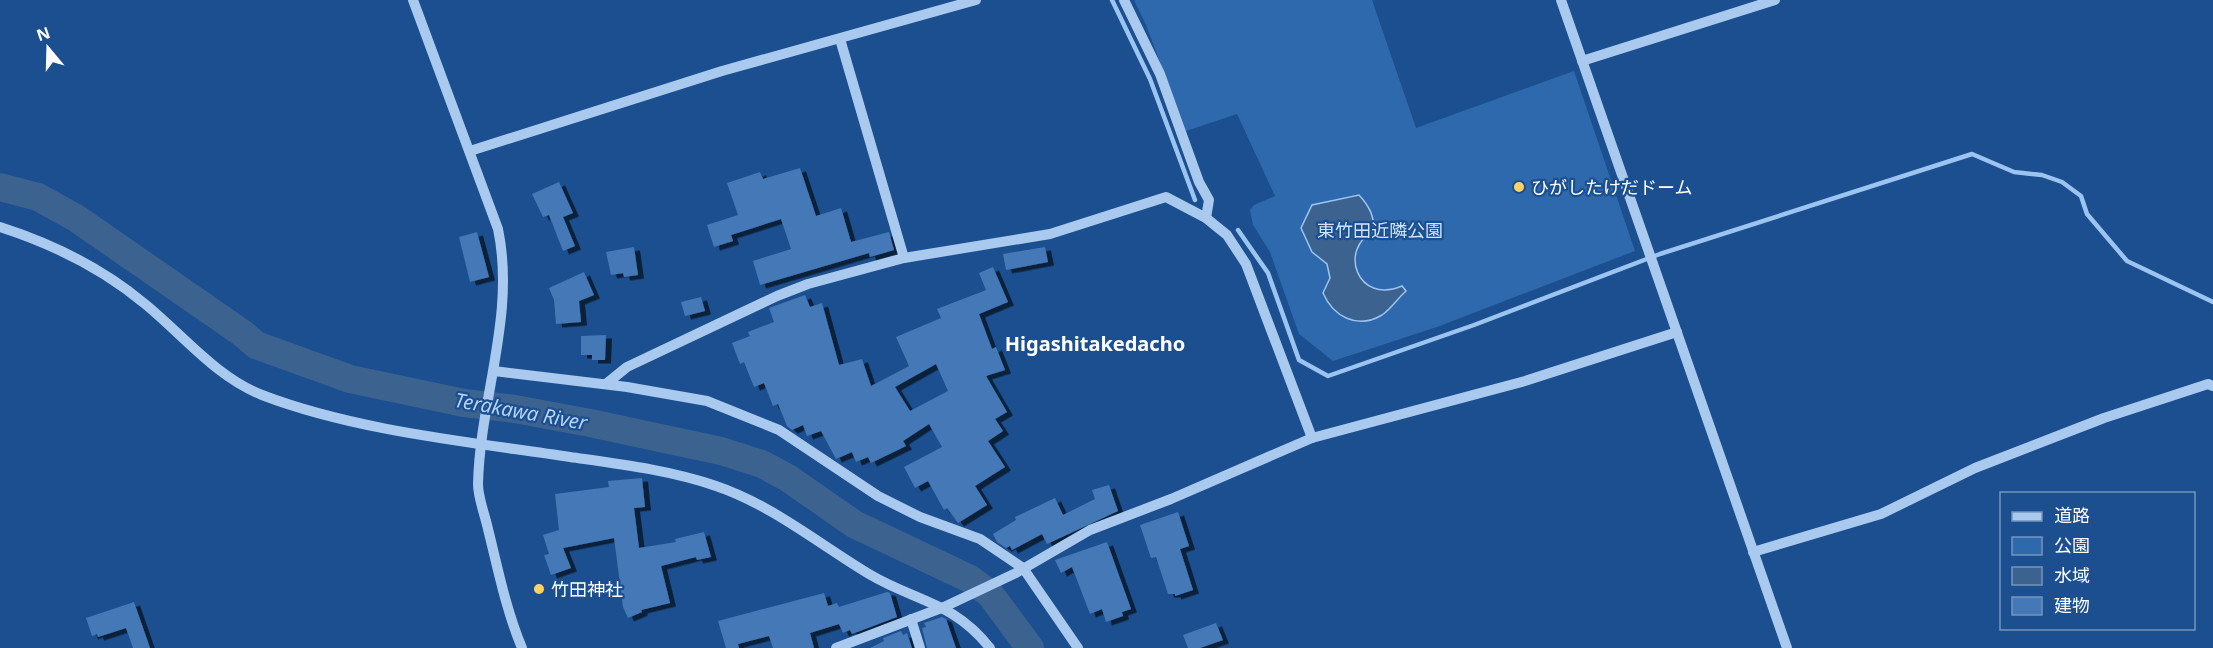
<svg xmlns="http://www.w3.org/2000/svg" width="2213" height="648" font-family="'Noto Sans','Noto Sans JP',sans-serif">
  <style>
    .green { fill: #2e69ad }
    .water { fill: #3c6290; stroke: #9cc4f0; stroke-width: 1.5 }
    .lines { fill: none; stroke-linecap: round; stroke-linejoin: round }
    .stream { stroke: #9cc4f0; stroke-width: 4.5 }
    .river { stroke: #3c6290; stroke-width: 28 }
    .building { fill: #4478b7; fill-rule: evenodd; filter: url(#shadow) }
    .minor { stroke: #a9c9ee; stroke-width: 10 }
    .poi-dot { fill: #ffd166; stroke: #1b4f8f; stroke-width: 2 }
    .labels { text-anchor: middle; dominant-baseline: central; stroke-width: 4.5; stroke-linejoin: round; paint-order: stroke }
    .poi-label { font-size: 18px; fill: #fff; stroke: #1b4f8f; text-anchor: start }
    .park-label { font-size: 18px; fill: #cfe3fa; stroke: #1b4f8f }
    .neighbourhood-label { font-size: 20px; font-weight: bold; fill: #fff; stroke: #1b4f8f }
    .water-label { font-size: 20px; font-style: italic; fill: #b5d3f5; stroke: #1b4f8f }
  </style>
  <defs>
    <filter id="shadow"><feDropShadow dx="6" dy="3.5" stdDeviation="0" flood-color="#0009"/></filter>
  </defs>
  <rect width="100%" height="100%" fill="#1b4f8f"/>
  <path class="green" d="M1134 0H1372L1416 128 1574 71 1635 251 1437 327 1333 361 1299 334 1270 252 1253 225 1250 210 1254 205 1275 196 1237 114 1186 131 1146 25Z"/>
  <path class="water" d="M1359 195C1370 207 1374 216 1374 231 1338 249 1357 305 1402 286L1406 291C1397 299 1391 309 1382 315 1357 330 1333 316 1323 293L1330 278 1327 264 1312 252 1301 228 1312 205Z"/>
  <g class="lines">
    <g class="stream">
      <path d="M1112 0 1150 79 1195 200"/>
      <path d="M1238 230 1268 273 1299 360 1328 376 1474 325 1660 254 1972 154 2014 172 2042 175 2062 182 2081 196 2087 214 2127 261 2213 302"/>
    </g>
    <path class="river" d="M0 187 38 197 76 218 242 333 256 345 350 379 464 403 515 409 590 423 721 451 762 464 788 478 854 524 970 579 990 594 1030 648"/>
  </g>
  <g class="building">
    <path d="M800 168 816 216 841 208 851 242 889 232 894 250 870 257 869 253 760 285 753 261 791 249 781 219 731 235 733 241 714 247 707 225 738 215 727 183 760 172 763 179Z"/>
    <path d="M559 182 573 213 563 217 575 246 563 251 549 215 543 217 532 194Z"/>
    <path d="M477 232 489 277 470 282 459 237Z"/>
    <path d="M634 247 638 275 624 277 623 273 611 275 606 252Z"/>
    <path d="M1045 247 1048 262 1006 270 1003 254Z"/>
    <path d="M993 267 1008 302 979 314 992 349 996 347 1005 370 986 376 1007 412 995 419 1003 431 988 441 1005 467 975 486 987 505 958 523 947 508 944 510 928 481 915 488 904 467 942 447 929 424 903 441 906 446 871 463 868 457 856 462 852 452 836 459 821 431 807 436 803 425 792 430 787 426 778 404 773 406 764 383 754 387 744 362 740 364 732 343 750 336 748 332 774 322 769 308 805 295 810 307 822 303 839 365 862 359 871 386 909 366 896 337 941 318 937 309 986 290 979 273ZM936 364 948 391 910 411 895 387Z"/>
    <path d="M584 272 594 295 579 301 581 322 556 324 554 300 549 288Z"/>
    <path d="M701 297 705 311 685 316 681 302Z"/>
    <path d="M606 335 605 360H592V355H581V336Z"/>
    <path d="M642 478 645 507 634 508 639 548 676 542 675 539 704 532 711 557 697 560 696 557 661 566 670 603 641 610 642 612 628 618 623 607 614 538 563 548 571 568 551 575 544 555 549 554 543 535 559 530 555 494 609 487 608 481Z"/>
    <path d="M1109 485 1118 511 1047 544 1042 534 1012 550 1010 546 1006 548 997 542 993 534 1016 520 1015 517 1055 498 1063 515 1095 499 1092 490Z"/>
    <path d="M1178 512 1189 546 1180 549 1193 590 1175 596V594H1168L1156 557 1151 558 1140 525Z"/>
    <path d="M1107 542 1131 609 1122 612 1123 616 1106 622 1102 609 1090 614 1072 567 1061 573 1055 560Z"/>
    <path d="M887 592 890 593 897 617 852 634 850 630 843 633 839 624 810 633 814 648H773L769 636 738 644 739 648H726L718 621 824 593 828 606 837 603 839 607Z"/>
    <path d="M134 602 150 648H133L126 628 98 637 97 634 92 636 86 618Z"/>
    <path d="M942 617 946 619 956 648H927L922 628 926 627 924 623Z"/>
    <path d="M1216 623 1223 640 1200 648H1188L1183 635Z"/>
    <path d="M901 631 903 635 907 633 912 648H870L884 641 883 638Z"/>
  </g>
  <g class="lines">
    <g class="minor">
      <path d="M413 0 498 229C516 315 480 398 478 484 478 498 485 515 488 529 498 569 506 610 522 648"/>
      <path d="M1124 0 1160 74 1199 182 1209 200 1206 218"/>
      <path d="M1561 0 1787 648"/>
      <path d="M840 39 904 258"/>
      <path d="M1582 61 1775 0"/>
      <path d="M470 151 722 71 976 0"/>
      <path d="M0 227C53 244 102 268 145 304 183 335 216 377 262 395 356 431 471 442 570 457 619 464 669 470 716 486 772 505 819 544 869 574 916 602 953 601 990 648"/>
      <path d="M494 371 627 387 707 401 779 430 878 496 920 517 980 539 1023 568 1078 648"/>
      <path d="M606 384 627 367 777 296 808 284 904 258 1050 234 1166 197 1206 218 1227 235 1246 264 1312 438"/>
      <path d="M1753 552 1881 514 1975 468 2104 418 2208 384 2213 386"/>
      <path d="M911 619 920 648"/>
      <path d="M836 648 944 607 1016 573 1090 530 1171 499 1312 438 1525 381 1677 332"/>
    </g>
  </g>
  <g class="poi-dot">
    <circle cx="1519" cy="187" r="6"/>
    <circle cx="539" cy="589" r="6"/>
  </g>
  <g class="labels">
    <g class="poi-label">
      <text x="1531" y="187">ひがしたけだドーム</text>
      <text x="551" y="589">竹田神社</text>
    </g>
    <g class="park-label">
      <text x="1380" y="230">東竹田近隣公園</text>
    </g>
    <g class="neighbourhood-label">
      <text x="1095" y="343">Higashitakedacho</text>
    </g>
    <g class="water-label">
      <text transform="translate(521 411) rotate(10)">Terakawa River</text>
    </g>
  </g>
  <rect x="2000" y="492" width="195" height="138" fill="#1b4f8f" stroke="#7695bc" stroke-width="1.5"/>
  <rect x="2012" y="512" width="30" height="9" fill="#a9c9ee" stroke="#7695bc" stroke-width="1.5"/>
  <text x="2054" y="522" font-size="18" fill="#ffffff">道路</text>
  <rect x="2012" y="537" width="30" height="18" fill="#2e69ad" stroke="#7695bc" stroke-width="1.5"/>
  <text x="2054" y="552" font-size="18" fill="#ffffff">公園</text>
  <rect x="2012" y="567" width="30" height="18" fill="#3c6290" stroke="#7695bc" stroke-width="1.5"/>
  <text x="2054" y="582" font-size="18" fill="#ffffff">水域</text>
  <rect x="2012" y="597" width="30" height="18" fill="#4478b7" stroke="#7695bc" stroke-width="1.5"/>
  <text x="2054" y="612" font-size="18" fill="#ffffff">建物</text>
  <g transform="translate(48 48) rotate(341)" stroke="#1b4f8f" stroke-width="4.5" paint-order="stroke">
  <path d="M0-4.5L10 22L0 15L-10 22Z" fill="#ffffff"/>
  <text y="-9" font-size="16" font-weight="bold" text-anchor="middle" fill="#ffffff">N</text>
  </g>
</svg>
